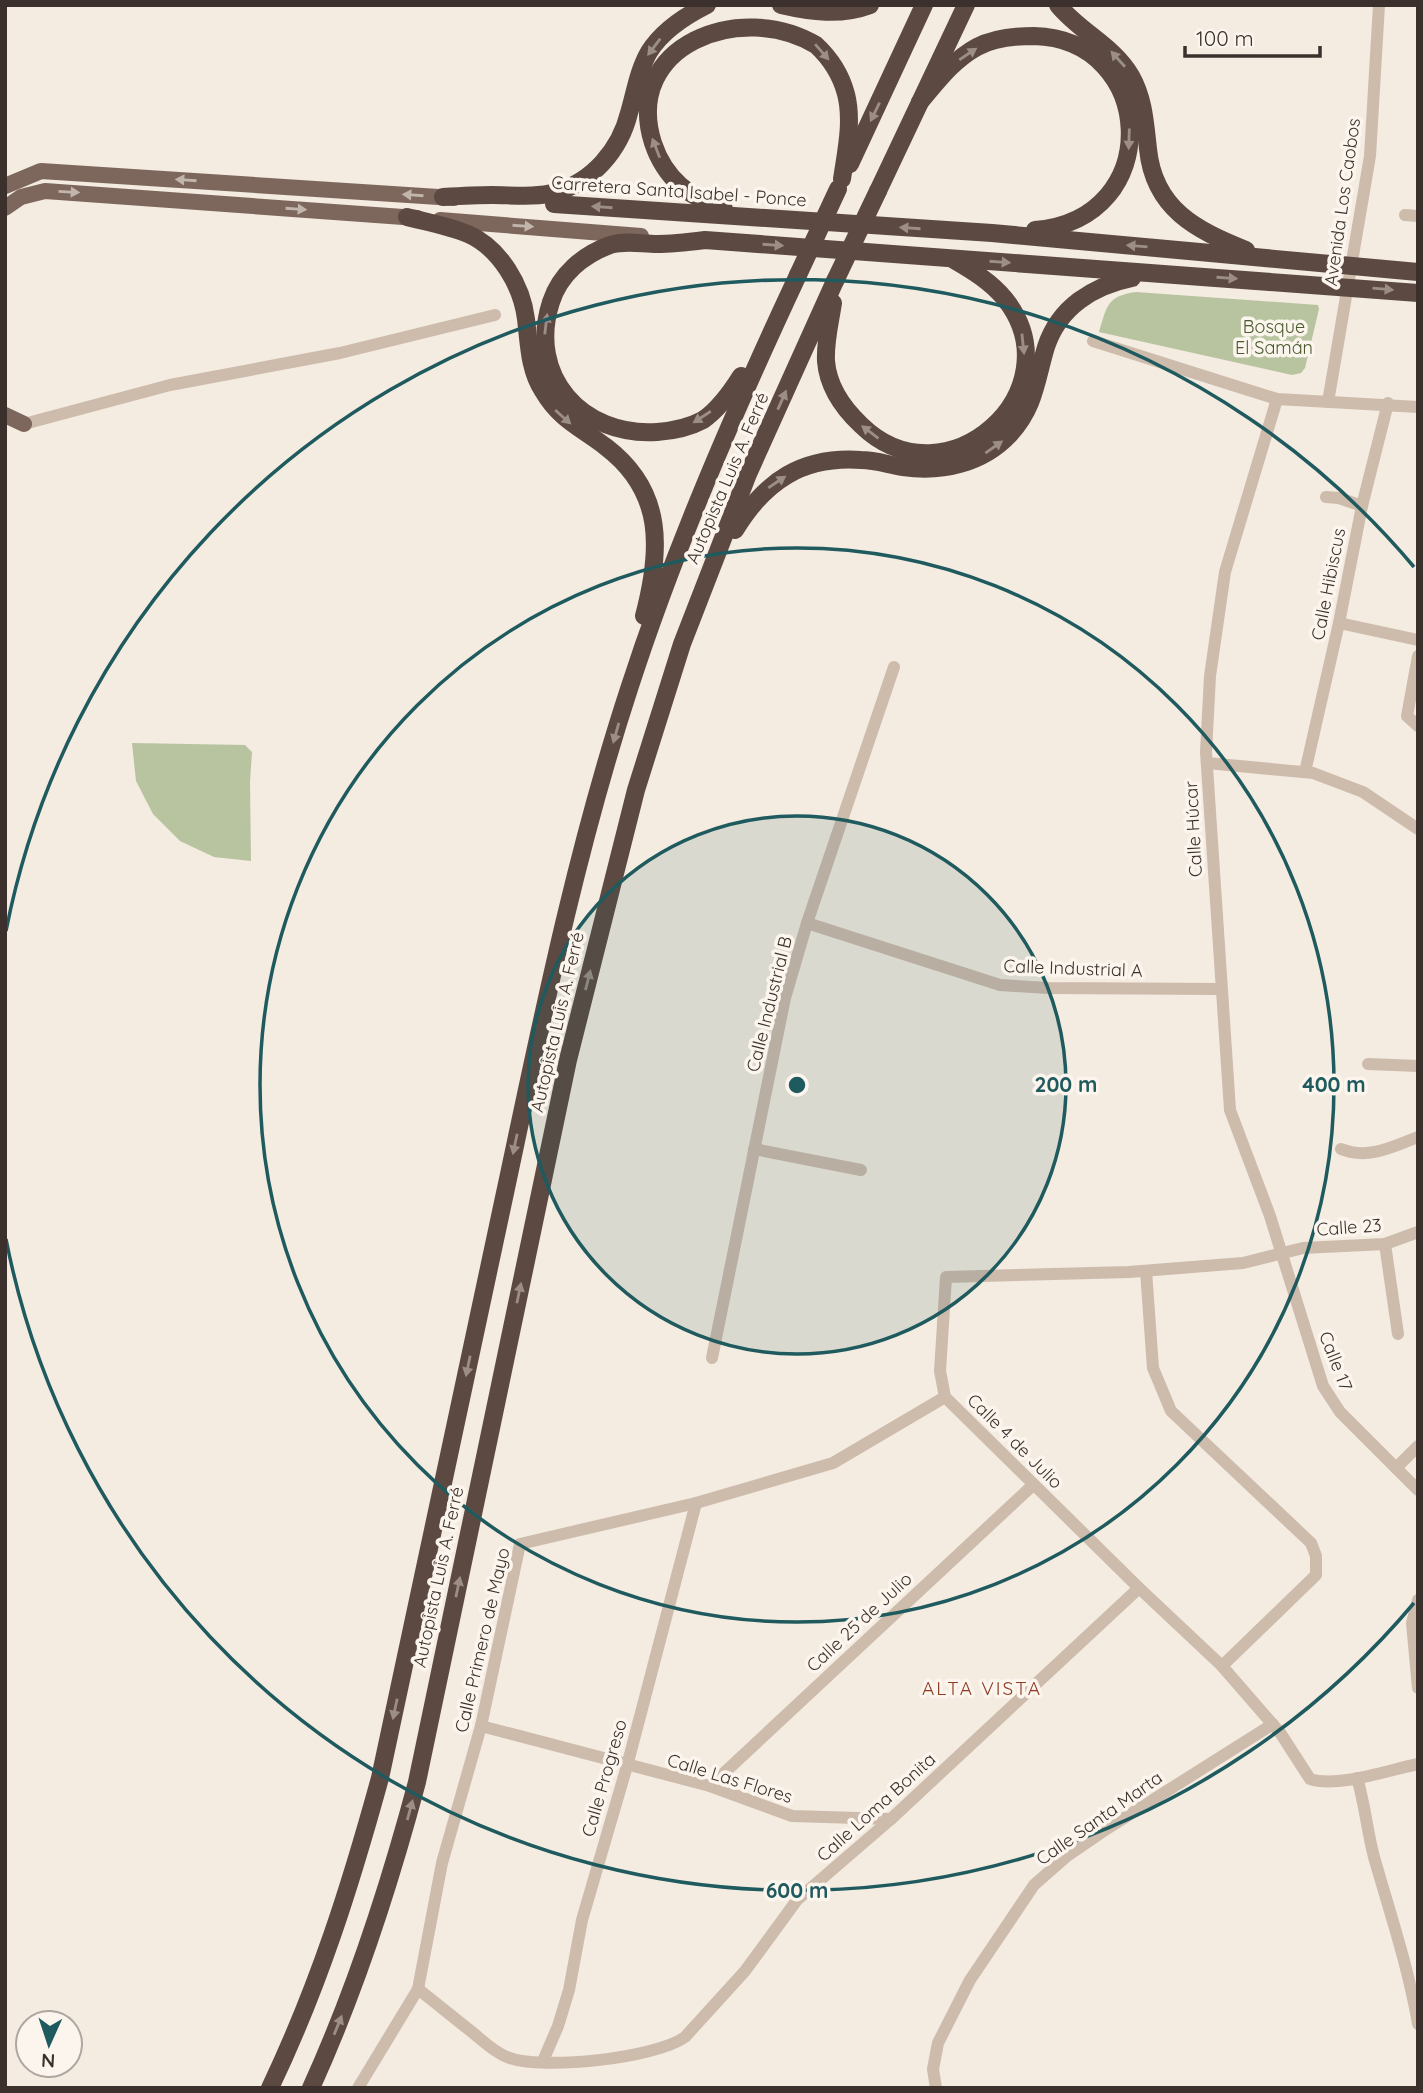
<svg xmlns="http://www.w3.org/2000/svg" width="1423" height="2093" font-family="Quicksand,sans-serif">
  <style>
    .green { fill: #b8c4a0 }
    .lines { fill: none; stroke-linecap: round; stroke-linejoin: round }
    .minor { stroke: #cdbbac; stroke-width: 12 }
    .major { stroke: #7d675c; stroke-width: 16 }
    .highway { stroke: #5c4a42; stroke-width: 18 }
    .highway-bridge { stroke: #5c4a42; stroke-width: 18 }
    .oneway { fill: #9c8e87 }
    .oneway2 { fill: #c2b5ac }
    .ring { fill: none; stroke: #1f5a5e; stroke-width: 3.5 }
    .labels { text-anchor: middle; dominant-baseline: central; stroke-width: 7; stroke-linejoin: round; paint-order: stroke }
    .street-label { font-size: 18px; fill: #3b302b; stroke: #fbf5ee }
    .park-label { font-size: 18px; fill: #4a5a2e; stroke: #fbf5ee }
    .neighbourhood-label { font-size: 19px; letter-spacing: 2px; fill: #8c3b22; stroke: #fbf5ee }
    .centre { fill: #1f5a5e; stroke: #fbf5ee; stroke-width: 3.5 }
    .ring-label { font-size: 21px; text-anchor: middle; font-weight: bold; fill: #1f5a5e; stroke: #fbf5ee; stroke-width: 7; stroke-linejoin: round; paint-order: stroke }
  </style>
  <rect width="100%" height="100%" fill="#f4ebe1"/>
  <g class="green">
    <path d="M1136 292 1318 305 1319 309 1305 368 1301 373 1292 375 1099 332C1107 306 1107 296 1136 292Z"/>
    <path d="M132 743 245 745 252 752 250 782 251 861 214 857 180 841 153 814 136 781Z"/>
  </g>
  <g class="lines">
    <g class="minor">
      <path d="M1405 215 1418 216"/>
      <path d="M1093 341 1277 399 1418 407"/>
      <path d="M1277 399 1225 572 1210 676 1206 752 1230 1110 1270 1216 1323 1386 1340 1412 1418 1490"/>
      <path d="M1328 402 1370 156 1379 5"/>
      <path d="M18 423 24 424 170 385 340 353 495 315"/>
      <path d="M1326 497 1339 498 1362 506"/>
      <path d="M1339 623 1418 640"/>
      <path d="M1418 656 1407 716 1418 726"/>
      <path d="M1207 763 1313 773 1363 792 1418 829"/>
      <path d="M1305 772 1339 623 1362 506 1388 403"/>
      <path d="M807 923 1000 985 1048 988 1220 989"/>
      <path d="M1368 1064 1418 1066"/>
      <path d="M754 1149 861 1170"/>
      <path d="M1341 1149C1368 1160 1392 1147 1418 1137"/>
      <path d="M1418 1232 1385 1244 1303 1248 1243 1263 1129 1272 946 1277 940 1371 945 1397 1139 1588 1222 1666 1281 1734 1310 1779C1338 1788 1388 1770 1418 1764"/>
      <path d="M1385 1244 1398 1334"/>
      <path d="M1146 1271 1153 1368 1171 1411 1311 1543 1316 1556V1575L1222 1666"/>
      <path d="M712 1358 785 998 807 923 894 667"/>
      <path d="M1396 1468 1418 1446"/>
      <path d="M1418 1600 1412 1623 1418 1688"/>
      <path d="M481 1726 710 1786 792 1816 891 1819"/>
      <path d="M1357 1778C1365 1804 1367 1831 1374 1857 1390 1913 1408 1966 1418 2024"/>
      <path d="M710 1786 1033 1485"/>
      <path d="M418 1989C436 2003 454 2018 472 2032 483 2041 494 2052 507 2057 541 2071 656 2058 685 2037L745 1971 797 1900 891 1819 1139 1588"/>
      <path d="M543 2061 558 2026 569 1990 582 1920 627 1766 696 1503"/>
      <path d="M358 2088 418 1989 442 1863 481 1726 520 1544 696 1503 833 1463 945 1397"/>
      <path d="M936 2088 933 2069 938 2043 970 1980 1034 1885 1067 1856 1102 1832 1273 1724"/>
    </g>
    <g class="major">
      <path d="M5 186 41 171 454 198"/>
      <path d="M5 208 21 197 45 191 417 218"/>
      <path d="M440 220 641 236"/>
      <path d="M5 415 24 424"/>
    </g>
    <g class="highway">
      <path d="M781 5C811 12 841 16 870 5"/>
      <path d="M1058 5C1080 32 1114 46 1131 76 1144 99 1145 123 1148 149 1154 209 1196 230 1246 250"/>
      <path d="M920 102C937 82 953 60 977 47 994 38 1014 36 1034 36 1156 39 1167 219 1035 230"/>
      <path d="M850 164 924 5"/>
      <path d="M878 191 966 5"/>
      <path d="M443 197C459 196 475 195 492 195 513 195 535 198 556 192 592 182 620 150 629 113 635 93 638 71 649 52 662 31 685 16 707 5"/>
      <path d="M554 204 992 233 1418 272"/>
      <path d="M724 209C690 198 665 179 653 143 622 45 741 0 816 45 830 58 841 75 846 94 853 121 846 152 842 179"/>
      <path d="M407 217C427 222 449 226 468 234 500 248 522 286 526 319 529 343 529 370 543 391 560 420 580 427 606 447 665 492 661 551 644 616"/>
      <path d="M833 303C830 323 825 341 826 361 828 387 843 408 861 425 946 508 1077 390 1005 299 991 282 973 271 954 260"/>
      <path d="M741 376C731 392 719 409 703 420 690 427 671 431 657 432 582 437 527 376 551 302 560 274 583 255 610 245 626 240 641 244 657 244 673 244 689 242 705 240L1418 293"/>
      <path d="M735 530C765 481 802 456 861 460 876 460 889 465 903 467 942 473 983 463 1010 434 1035 407 1036 380 1046 347 1059 307 1093 286 1132 278"/>
      <path d="M270 2088C319 1985 350 1887 380 1778 421 1583 463 1388 505 1193 541 1024 575 854 629 689 675 547 735 410 798 275"/>
      <path d="M311 2088C356 1989 389 1887 417 1782L568 1060 636 790 682 644 748 474 835 281"/>
    </g>
    <g class="highway-bridge">
      <path d="M798 275 838 189"/>
      <path d="M835 281 878 191"/>
    </g>
  </g>
  <defs><path id="oneway-solid" d="M-6-.8H1V-3.2L6.5 0L1 3.2V.8H-6Z" transform="scale(1.75)"/></defs>
  <g class="oneway">
    <use href="#oneway-solid" transform="translate(654 47) rotate(127)"/>
    <use href="#oneway-solid" transform="translate(822 52) rotate(49)"/>
    <use href="#oneway-solid" transform="translate(968 54) rotate(-34)"/>
    <use href="#oneway-solid" transform="translate(1118 59) rotate(-132)"/>
    <use href="#oneway-solid" transform="translate(875 112) rotate(116)"/>
    <use href="#oneway-solid" transform="translate(1129 139) rotate(92)"/>
    <use href="#oneway-solid" transform="translate(656 148) rotate(-111)"/>
    <use href="#oneway-solid" transform="translate(602 207) rotate(-176)"/>
    <use href="#oneway-solid" transform="translate(910 228) rotate(-176)"/>
    <use href="#oneway-solid" transform="translate(773 245) rotate(4)"/>
    <use href="#oneway-solid" transform="translate(1137 246) rotate(-175)"/>
    <use href="#oneway-solid" transform="translate(1000 262) rotate(4)"/>
    <use href="#oneway-solid" transform="translate(1227 278) rotate(4)"/>
    <use href="#oneway-solid" transform="translate(1383 289) rotate(5)"/>
    <use href="#oneway-solid" transform="translate(546 324) rotate(-83)"/>
    <use href="#oneway-solid" transform="translate(1023 344) rotate(84)"/>
    <use href="#oneway-solid" transform="translate(782 400) rotate(-66)"/>
    <use href="#oneway-solid" transform="translate(563 417) rotate(42)"/>
    <use href="#oneway-solid" transform="translate(702 417) rotate(147)"/>
    <use href="#oneway-solid" transform="translate(870 432) rotate(-143)"/>
    <use href="#oneway-solid" transform="translate(994 447) rotate(-35)"/>
    <use href="#oneway-solid" transform="translate(777 482) rotate(-34)"/>
    <use href="#oneway-solid" transform="translate(616 733) rotate(106)"/>
    <use href="#oneway-solid" transform="translate(588 980) rotate(-76)"/>
    <use href="#oneway-solid" transform="translate(515 1144) rotate(102)"/>
    <use href="#oneway-solid" transform="translate(519 1293) rotate(-78)"/>
    <use href="#oneway-solid" transform="translate(468 1366) rotate(102)"/>
    <use href="#oneway-solid" transform="translate(458 1587) rotate(-78)"/>
    <use href="#oneway-solid" transform="translate(395 1709) rotate(102)"/>
    <use href="#oneway-solid" transform="translate(410 1810) rotate(-75)"/>
    <use href="#oneway-solid" transform="translate(338 2025) rotate(-68)"/>
  </g>
  <g class="oneway2">
    <use href="#oneway-solid" transform="translate(186 180) rotate(-176)"/>
    <use href="#oneway-solid" transform="translate(69 192) rotate(3)"/>
    <use href="#oneway-solid" transform="translate(413 195) rotate(-176)"/>
    <use href="#oneway-solid" transform="translate(296 209) rotate(4)"/>
    <use href="#oneway-solid" transform="translate(523 226) rotate(4)"/>
  </g>
  <circle cx="797" cy="1085" r="269" fill="#1f5a5e" fill-opacity=".12"/>
  <g class="ring">
    <circle cx="797" cy="1085" r="269"/>
    <circle cx="797" cy="1085" r="537"/>
    <path d="M1414 1603A806 806 0 0 1 6 1239M6 931A806 806 0 0 1 1414 567"/>
  </g>
  <g class="labels">
    <g class="street-label">
      <text transform="translate(679 191) rotate(4)">Carretera Santa Isabel - Ponce</text>
      <text transform="translate(1342 202) rotate(-82)">Avenida Los Caobos</text>
      <text transform="translate(727 478) rotate(-67)">Autopista Luis A. Ferré</text>
      <text transform="translate(1328 584) rotate(-79)">Calle Hibiscus</text>
      <text transform="translate(1193 829) rotate(-93)">Calle Húcar</text>
      <text transform="translate(1073 968) rotate(2)">Calle Industrial A</text>
      <text transform="translate(769 1004) rotate(-76)">Calle Industrial B</text>
      <text transform="translate(557 1022) rotate(-77)">Autopista Luis A. Ferré</text>
      <text transform="translate(1349 1227) rotate(-4)">Calle 23</text>
      <text transform="translate(1336 1361) rotate(69)">Calle 17</text>
      <text transform="translate(1015 1441) rotate(45)">Calle 4 de Julio</text>
      <text transform="translate(438 1577) rotate(-78)">Autopista Luis A. Ferré</text>
      <text transform="translate(859 1622) rotate(-43)">Calle 25 de Julio</text>
      <text transform="translate(482 1640) rotate(-77)">Calle Primero de Mayo</text>
      <text transform="translate(604 1778) rotate(-74)">Calle Progreso</text>
      <text transform="translate(730 1778) rotate(17)">Calle Las Flores</text>
      <text transform="translate(876 1807) rotate(-42)">Calle Loma Bonita</text>
      <text transform="translate(1099 1818) rotate(-35)">Calle Santa Marta</text>
    </g>
    <g class="park-label">
      <text x="1274" y="326">Bosque<tspan x="1274" dy="21">El Samán</tspan></text>
    </g>
    <g class="neighbourhood-label">
      <text x="982" y="1688">ALTA VISTA</text>
    </g>
  </g>
  <circle cx="797" cy="1085" r="10" class="centre"/>
  <g class="ring-label">
    <text x="1066" y="1092">200 m</text>
    <text x="1334" y="1092">400 m</text>
    <text x="797" y="1898">600 m</text>
  </g>
  <rect width="1423" height="2093" fill="none" stroke="#3b302b" stroke-width="14"/>
  <g transform="translate(49 2044) rotate(183)"><circle r="33" fill="#fbf5ee" stroke="#aea6a0" stroke-width="2"/>
  <path d="M0-5L12 26L0 18L-12 26Z" fill="#1f5a5e"/>
  <text y="-10" font-size="19" font-weight="bold" text-anchor="middle" fill="#3b302b">N</text>
  </g>
  <path d="M1185 46v10h135v-10" fill="none" stroke="#3b302b" stroke-width="3.5"/>
  <text x="1196" y="46" font-size="21" fill="#3b302b" stroke="#fbf5ee" stroke-width="5" paint-order="stroke">100 m</text>
</svg>
